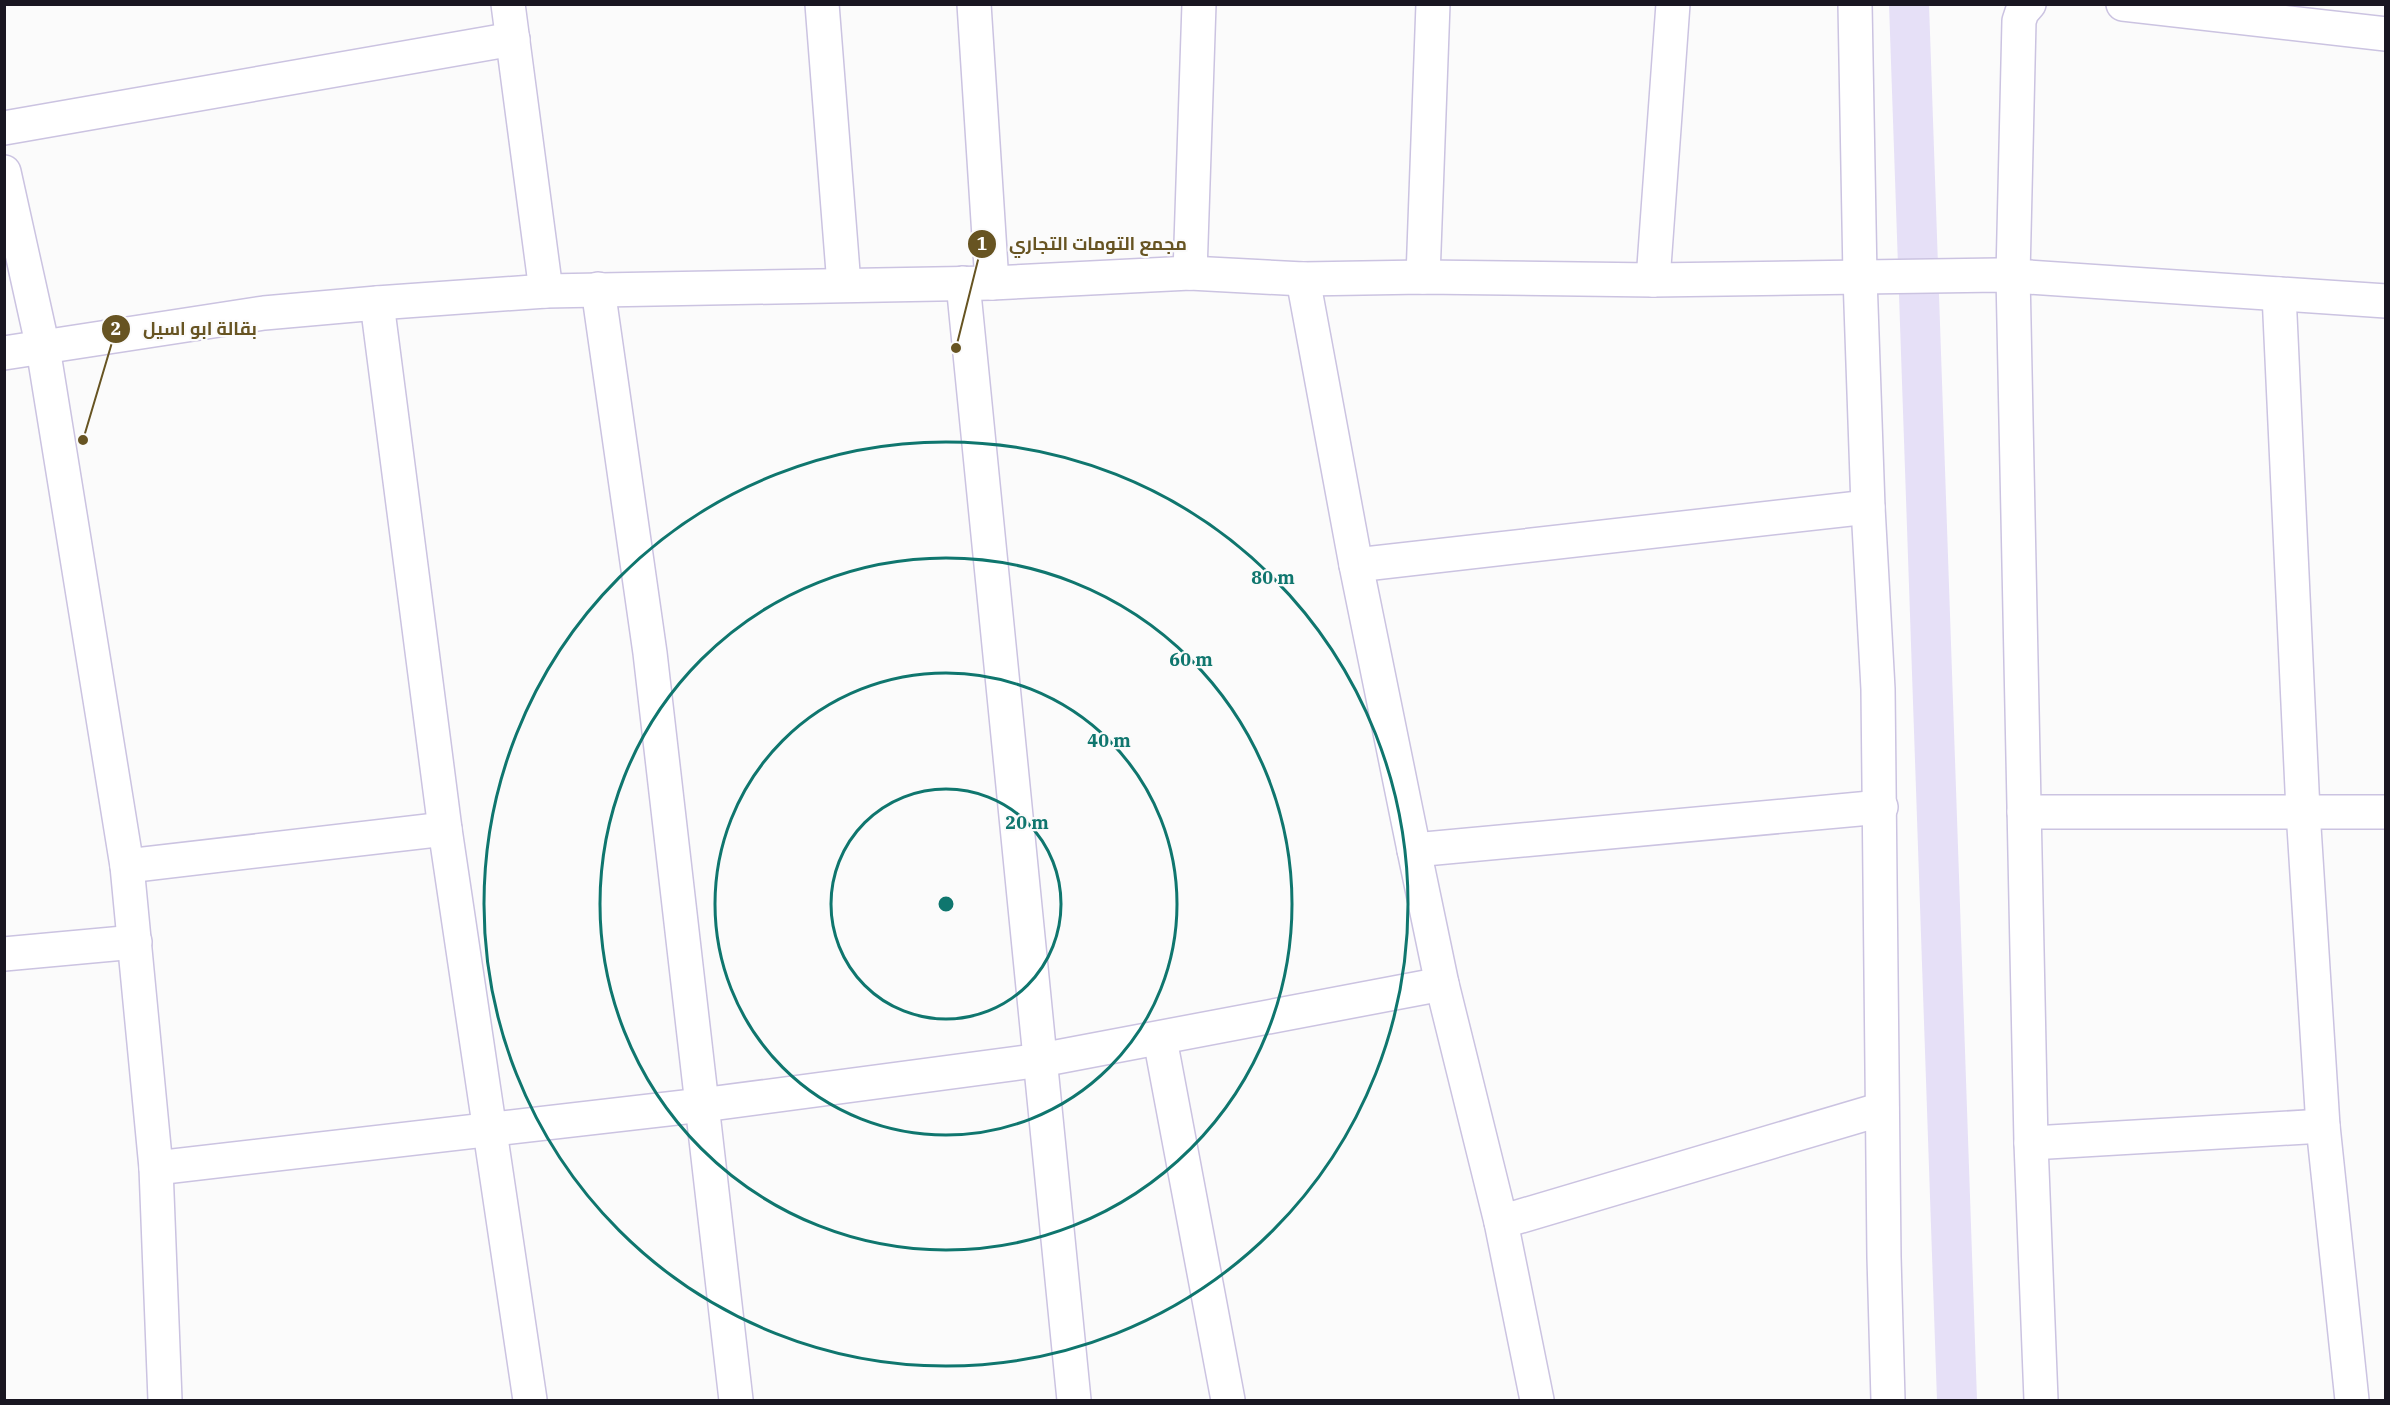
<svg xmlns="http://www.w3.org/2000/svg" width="2390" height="1405" font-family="'IBM Plex Serif',Cairo,serif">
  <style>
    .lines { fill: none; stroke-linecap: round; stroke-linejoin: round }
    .canal { stroke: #e6e0f7; stroke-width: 40 }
    .minor-casing { stroke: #cbc3e1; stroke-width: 36 }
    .minor { stroke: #fff; stroke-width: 33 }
    .ring { fill: none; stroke: #0f766e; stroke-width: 3 }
    .centre { fill: #0f766e; stroke: #fbfbfb; stroke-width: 3 }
    .ring-label { font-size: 18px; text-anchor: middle; font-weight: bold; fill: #0f766e; stroke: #fbfbfb; stroke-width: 4.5; stroke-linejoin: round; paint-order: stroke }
    .leader { fill: none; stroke: #675422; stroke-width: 2 }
    .callout-dot { fill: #675422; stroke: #fbfbfb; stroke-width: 2 }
    .mark-label { font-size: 18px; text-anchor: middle; font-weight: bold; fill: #fff }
    .callout-label { font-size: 18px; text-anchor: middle; font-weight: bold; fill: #675422; stroke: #fbfbfb; stroke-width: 4.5; stroke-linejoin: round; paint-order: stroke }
  </style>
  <rect width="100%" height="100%" fill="#fbfbfb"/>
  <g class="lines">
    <path class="canal" d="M1909 4 1957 1400"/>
    <g class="minor-casing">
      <g id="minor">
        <path d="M508 4 546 291"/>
        <path d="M822 4 844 285"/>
        <path d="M974 4 992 283"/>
        <path d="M1855 4 1860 277 1868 507 1878 689 1884 1257 1888 1400"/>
        <path d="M2029 4 2022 12 2019 21 2013 275 2031 1143 2041 1400"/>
        <path d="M2123 4 2386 34"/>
        <path d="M4 128 513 39"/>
        <path d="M4 172 43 348 127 866 156 1168 165 1400"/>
        <path d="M1190 273 1199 4"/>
        <path d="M1423 277 1433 4"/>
        <path d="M1303 279 1356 565 1414 850 1442 984 1501 1222 1537 1400"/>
        <path d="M1653 280 1673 4"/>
        <path d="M963 283 1074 1400"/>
        <path d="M598 289 650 653 736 1400"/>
        <path d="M2279 294 2303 811 2323 1126 2352 1400"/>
        <path d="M377 303 445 829 530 1400"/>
        <path d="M4 353 264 313 377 303 546 291 992 283 1190 273 1303 279 1423 277 1653 280 1999 275 2386 301"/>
        <path d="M1356 565 1868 507"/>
        <path d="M2024 812H2386"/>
        <path d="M1414 850 1881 807"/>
        <path d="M127 866 445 829"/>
        <path d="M4 954 135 942"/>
        <path d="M1160 1039 1228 1400"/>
        <path d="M2031 1143 2323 1126"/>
        <path d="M156 1168 702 1105 1041 1060 1442 984"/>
        <path d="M1501 1222 1882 1109"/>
      </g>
    </g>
    <use href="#minor" class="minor"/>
  </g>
  <g class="ring">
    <circle cx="946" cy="904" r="115"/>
    <circle cx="946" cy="904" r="231"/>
    <circle cx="946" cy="904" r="346"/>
    <circle cx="946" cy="904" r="462"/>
  </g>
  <circle cx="946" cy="904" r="9" class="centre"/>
  <g class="ring-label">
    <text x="1273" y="584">80 m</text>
    <text x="1191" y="666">60 m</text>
    <text x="1109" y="747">40 m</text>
    <text x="1027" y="829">20 m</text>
  </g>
  <path class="leader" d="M956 348L982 244M83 440L116 329"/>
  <g class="callout-dot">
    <circle cx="956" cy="348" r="6"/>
    <circle cx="83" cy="440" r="6"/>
    <circle cx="982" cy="244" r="15"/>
    <circle cx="116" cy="329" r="15"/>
  </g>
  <g class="mark-label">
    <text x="982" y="250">1</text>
    <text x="116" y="335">2</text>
  </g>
  <g class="callout-label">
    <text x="1098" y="250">مجمع التومات التجاري</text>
    <text x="200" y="335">بقالة ابو اسيل</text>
  </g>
  <rect width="2390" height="1405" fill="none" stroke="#191621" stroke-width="12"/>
</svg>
